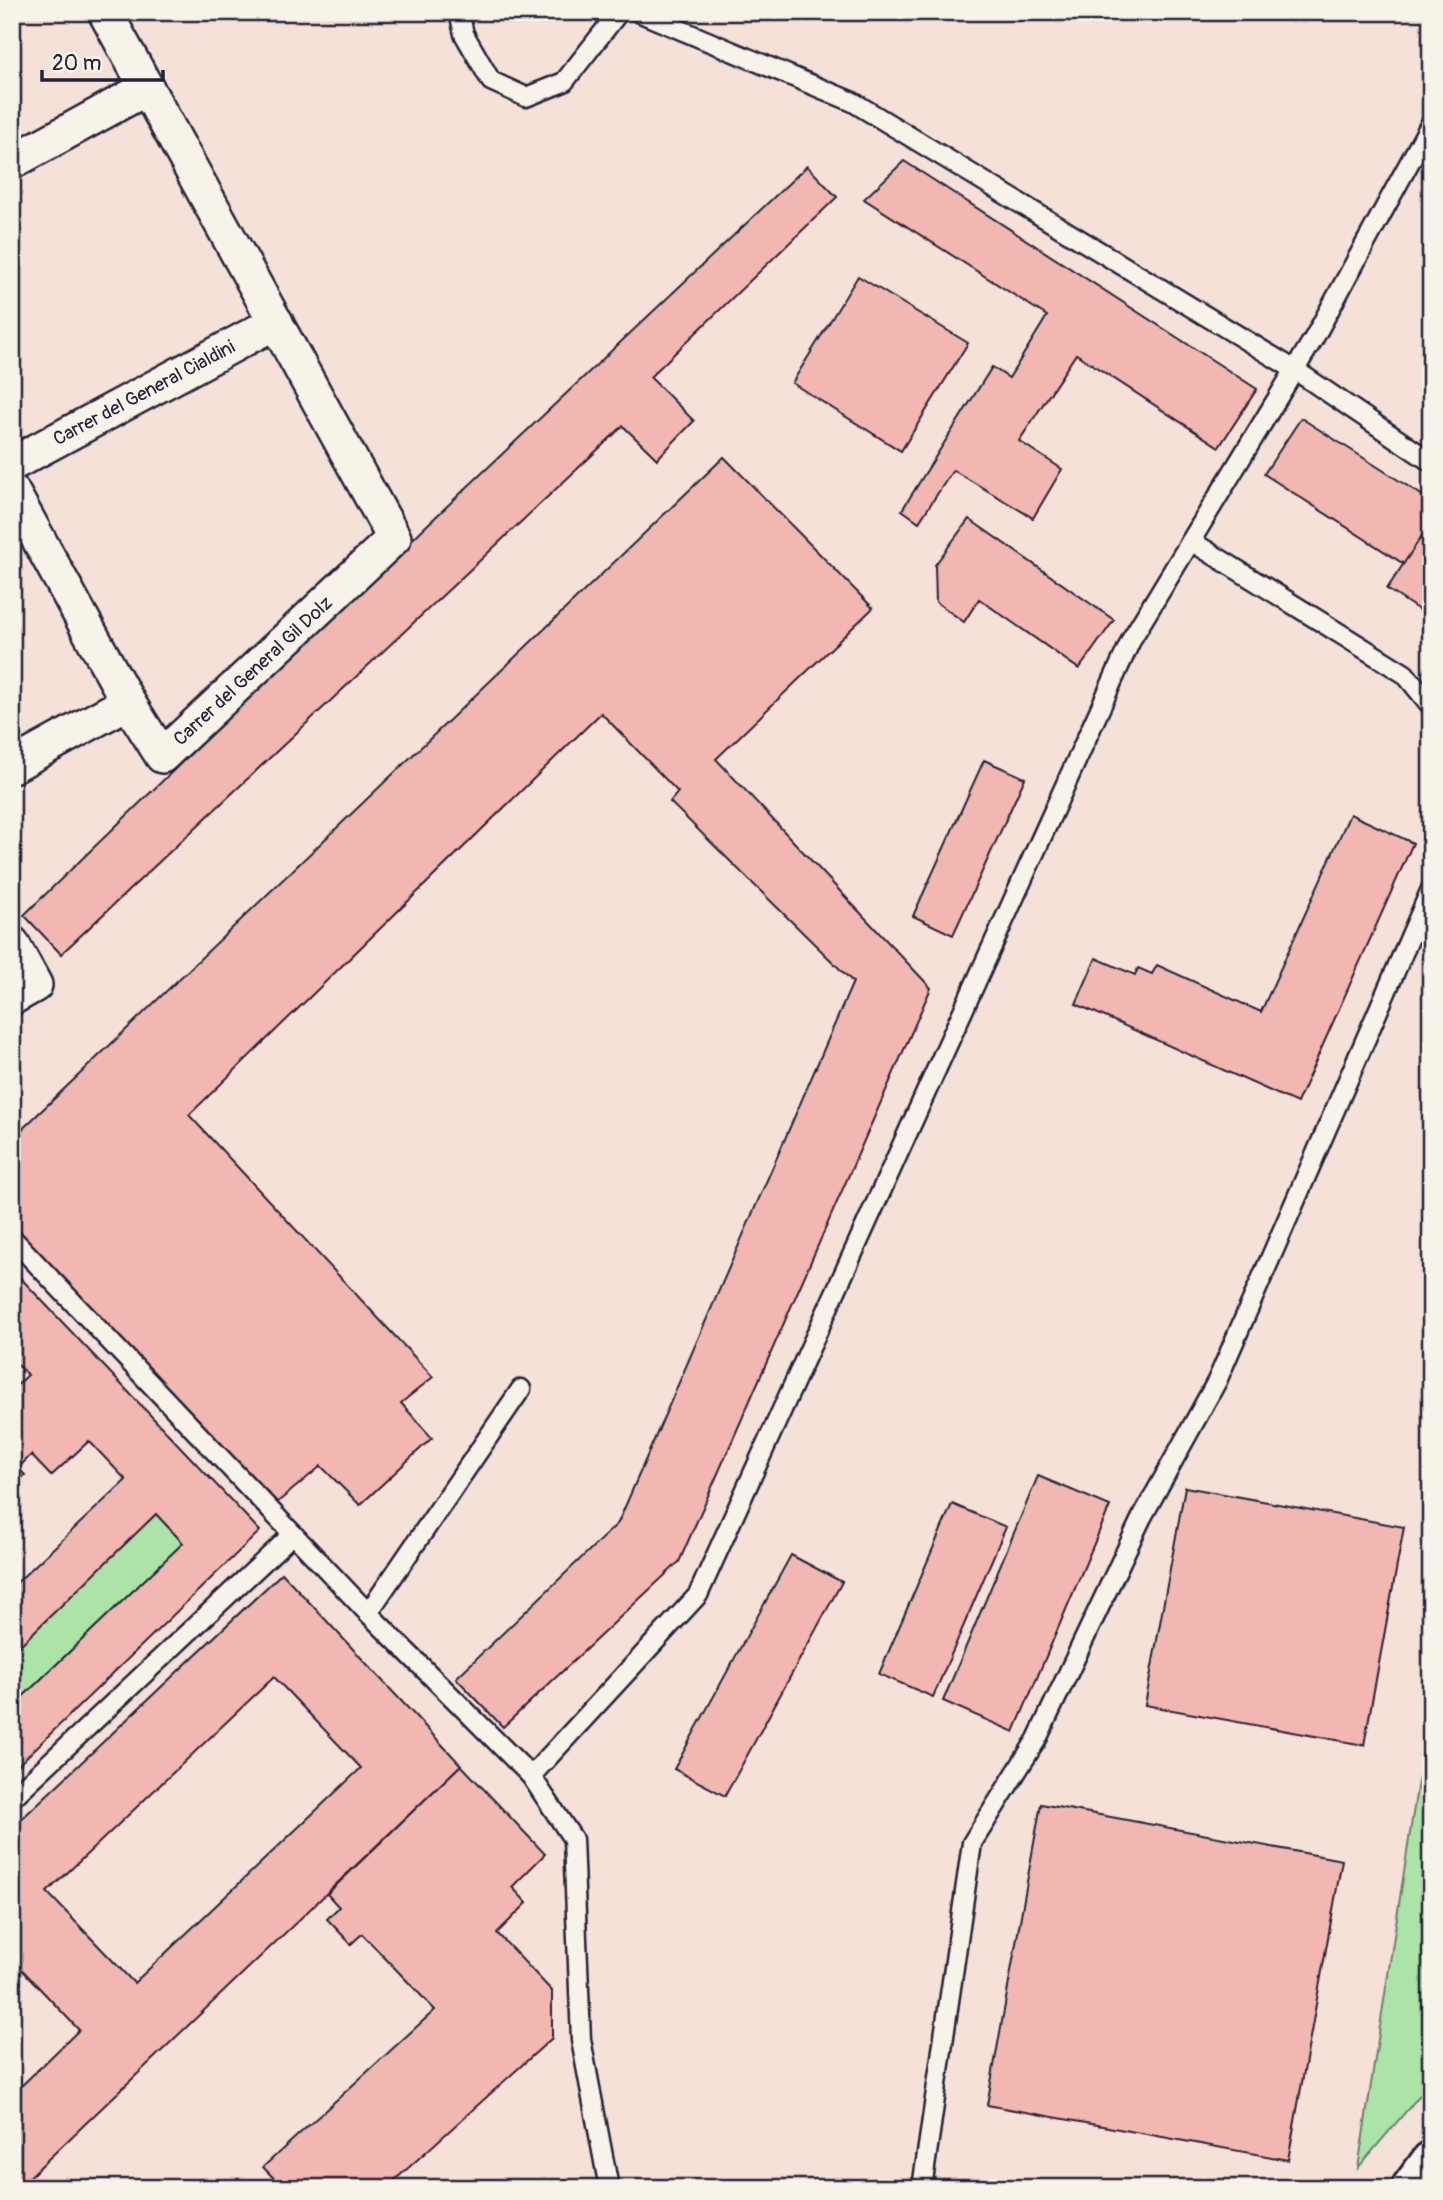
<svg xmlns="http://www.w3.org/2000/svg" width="1443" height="2200" font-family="Pangolin,sans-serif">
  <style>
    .green { fill: #ace3a6; stroke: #678270; stroke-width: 2 }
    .building { fill: #f3b7b1; stroke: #22223b; stroke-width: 2; fill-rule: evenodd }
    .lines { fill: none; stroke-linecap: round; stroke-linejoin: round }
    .service-casing { stroke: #22223b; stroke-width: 23 }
    .minor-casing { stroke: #22223b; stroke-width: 38 }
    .tertiary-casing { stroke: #22223b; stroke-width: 44 }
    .service { stroke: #f7f3e8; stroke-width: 18 }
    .minor { stroke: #f7f3e8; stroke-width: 33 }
    .tertiary { stroke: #f7f3e8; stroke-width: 38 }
    .labels { text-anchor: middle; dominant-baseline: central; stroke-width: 6; stroke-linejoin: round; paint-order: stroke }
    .street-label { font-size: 19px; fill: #22223b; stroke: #f7f3e8 }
  </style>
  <rect width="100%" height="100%" fill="#f6e1d8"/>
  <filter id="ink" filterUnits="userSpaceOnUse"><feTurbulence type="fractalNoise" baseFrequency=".0143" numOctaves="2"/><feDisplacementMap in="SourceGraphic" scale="14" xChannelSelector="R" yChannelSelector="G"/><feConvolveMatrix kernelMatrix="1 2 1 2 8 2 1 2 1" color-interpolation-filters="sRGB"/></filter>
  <g filter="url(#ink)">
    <g class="green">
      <path d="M156 1514 183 1543 12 1707V1653Z"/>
      <path d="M1431 1718V2082L1358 2168 1417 1788Z"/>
    </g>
    <g class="building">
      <path d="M904 161 1257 389 1219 447 1076 354 1019 441 1062 469 1033 518 953 470 919 522 902 510 992 367 1009 378 1047 316 864 199Z"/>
      <path d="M807 166 837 197 650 377 694 421 657 459 623 426 61 954 24 915 425 527Z"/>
      <path d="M858 276 968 343 901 451 792 383Z"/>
      <path d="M1301 418 1431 501V522L1404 564 1264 474Z"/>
      <path d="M724 457 873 608 716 759 931 988 679 1562 503 1727 456 1678 618 1523 853 982 670 802 678 792 601 713 189 1115 433 1377 401 1403 432 1438 360 1505 321 1466 273 1506 12 1227V1139Z"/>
      <path d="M969 519 1114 620 1079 669 979 599 964 622 936 602 935 565Z"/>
      <path d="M1431 522V618L1387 589Z"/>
      <path d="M984 760 1025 778 953 935 913 916Z"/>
      <path d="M1350 814 1413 843 1297 1103 1076 1004 1096 958 1135 975 1138 968 1152 974 1157 965 1261 1012Z"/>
      <path d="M12 1269 260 1531 12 1771V1707L183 1543 156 1514 12 1653V1587L126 1480 89 1441 51 1476 31 1455 18 1468 25 1475 12 1488V1390L28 1375 12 1359Z"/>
      <path d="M1038 1476 1110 1506 1014 1732 943 1701Z"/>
      <path d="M1185 1487 1404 1527 1364 1745 1145 1705Z"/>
      <path d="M952 1504 1006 1527 933 1697 879 1674Z"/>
      <path d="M791 1555 842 1582 725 1796 674 1769Z"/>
      <path d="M282 1573 461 1765 18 2188H12V2095L79 2030 12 1959V1828ZM274 1677 361 1768 134 1983 47 1892Z"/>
      <path d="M461 1765 545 1854 512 1887 527 1903 497 1933 552 1991V2038L386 2188H283L263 2167 435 2010 362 1934 351 1944 327 1919 339 1907 327 1894Z"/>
      <path d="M1041 1804 1342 1860 1288 2160 987 2105Z"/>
    </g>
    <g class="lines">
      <g class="service-casing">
        <g id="service">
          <path d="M459 12 464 34 491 81 526 97 564 82 619 12"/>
          <path d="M638 12 853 102 1295 370 1431 462"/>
          <path d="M1191 541 1405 674 1431 706"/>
          <path d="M12 1238 368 1613"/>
          <path d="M521 1389 368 1613 531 1776 573 1839 581 2040 609 2188"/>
          <path d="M531 1776 698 1595 1132 638 1314 338 1431 123"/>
          <path d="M12 1798 293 1534"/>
          <path d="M922 2188 972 1843 1037 1739 1141 1519 1217 1381 1431 889"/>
        </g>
      </g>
      <g class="minor-casing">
        <g id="minor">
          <path d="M12 162 147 88"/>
          <path d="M12 464 276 322"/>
          <path d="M12 491 128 702"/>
          <path d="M12 766 128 702 162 756 394 538 105 12"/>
          <path d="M12 943 35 985 12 998"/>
        </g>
      </g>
      <g class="tertiary-casing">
        <path id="tertiary" d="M1411 2188 1431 2161"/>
      </g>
      <use href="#service" class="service"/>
      <use href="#minor" class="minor"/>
      <use href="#tertiary" class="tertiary"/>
    </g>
  </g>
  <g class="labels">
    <g class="street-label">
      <text transform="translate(144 393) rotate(-28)">Carrer del General Cialdini</text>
      <text transform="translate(253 671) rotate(-43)">Carrer del General Gil Dolz</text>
    </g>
  </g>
  <rect width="1443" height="2200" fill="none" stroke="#f7f3e8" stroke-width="42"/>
  <rect x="21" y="21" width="1401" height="2158" fill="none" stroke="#22223b" stroke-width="2.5" filter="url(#ink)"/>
  <path d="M42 70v10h121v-10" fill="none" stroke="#22223b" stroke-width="3.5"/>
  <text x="52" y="70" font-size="21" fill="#22223b" stroke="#f7f3e8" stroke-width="5" paint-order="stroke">20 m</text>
</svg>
